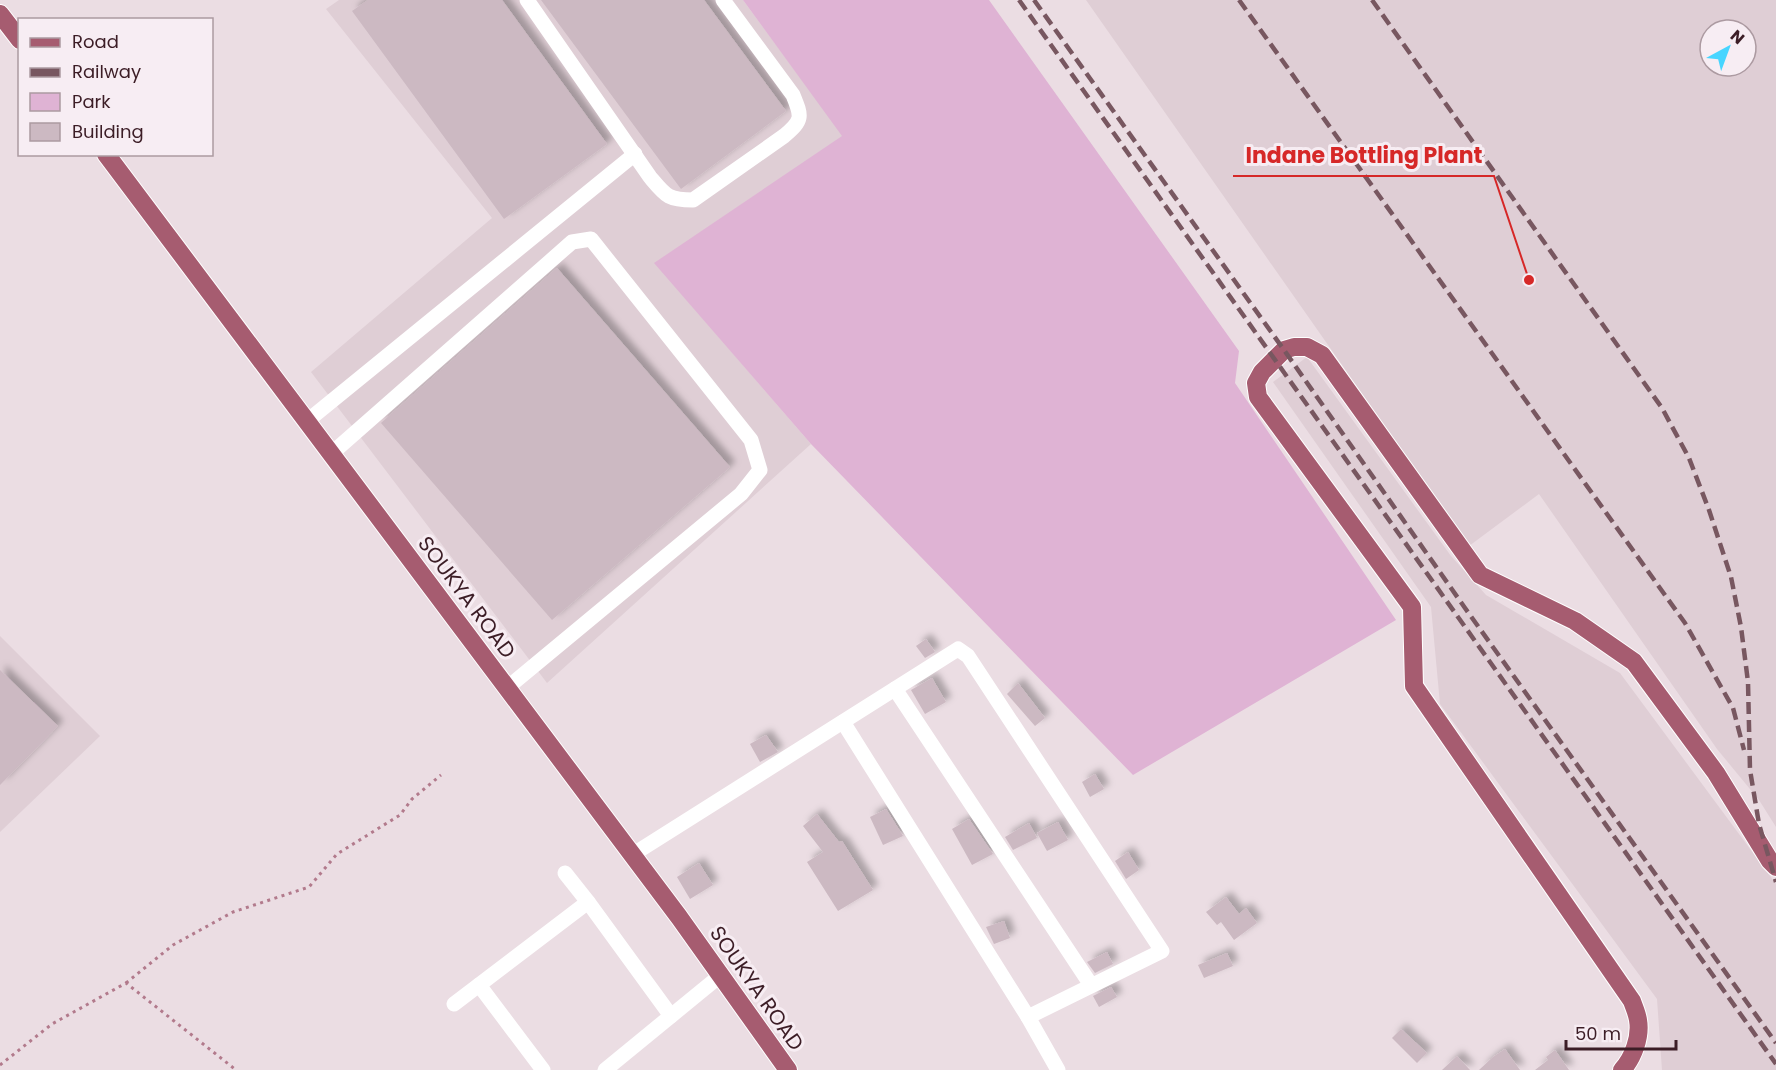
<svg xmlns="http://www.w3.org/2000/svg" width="1776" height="1070" font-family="Poppins,sans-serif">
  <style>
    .built { fill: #dfced5; fill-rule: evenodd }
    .green { fill: #dfb3d4 }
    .building { fill: #ccb9c2; filter: url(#shadow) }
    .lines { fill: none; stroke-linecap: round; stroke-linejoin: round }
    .major-casing { stroke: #fff; stroke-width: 20 }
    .path { stroke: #b27a8c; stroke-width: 3; stroke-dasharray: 3 4.5; stroke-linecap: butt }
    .minor { stroke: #fff; stroke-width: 15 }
    .major { stroke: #a65c70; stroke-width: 18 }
    .rail { stroke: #785760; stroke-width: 4.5; stroke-dasharray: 12 6; stroke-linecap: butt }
    .labels { text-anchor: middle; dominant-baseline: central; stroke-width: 6; stroke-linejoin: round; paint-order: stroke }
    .street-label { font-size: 21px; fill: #3c1d26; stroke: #f7edf3 }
    .leader { fill: none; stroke: #d62828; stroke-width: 2 }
    .callout-dot { fill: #d62828; stroke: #f7edf3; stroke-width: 2 }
    .callout-label { font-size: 22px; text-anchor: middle; font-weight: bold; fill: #d62828; stroke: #f7edf3; stroke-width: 6; stroke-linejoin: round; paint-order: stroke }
  </style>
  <defs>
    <filter id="shadow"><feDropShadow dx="5.5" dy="-5.5" stdDeviation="3" flood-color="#0004"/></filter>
  </defs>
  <rect width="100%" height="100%" fill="#ebdde3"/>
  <g class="built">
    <path d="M339 0H743L843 136 655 263 811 444 547 683 311 372 492 218 326 9Z"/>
    <path d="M1086 0H1776V827L1759 800 1717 749 1539 494 1469 546ZM1710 30H1746V66H1710Z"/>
    <path d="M1307 357 1451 556 1486 595 1620 673 1776 884V1070H1662L1657 999 1440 704 1431 607 1273 382Z"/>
    <path d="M0 636 100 736 0 832Z"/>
  </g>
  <path class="green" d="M743 0H989L1239 351 1235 383 1396 620 1133 775 811 444 654 263 842 136Z"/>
  <g class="building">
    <path d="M368 0H502L607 144 504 219 352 11Z"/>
    <path d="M541 0H704L786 111 681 189Z"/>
    <path d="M557 268 730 467 552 620 381 423Z"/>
    <path d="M926 639 935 652 925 658 916 646Z"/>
    <path d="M0 670 58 726 0 785Z"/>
    <path d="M932 678 946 702 925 714 911 690Z"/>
    <path d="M1018 683 1045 718 1035 726 1007 694Z"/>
    <path d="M766 735 778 752 760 762 750 744Z"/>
    <path d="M1095 774 1104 789 1090 797 1082 782Z"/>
    <path d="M886 809 903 836 883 845 870 817Z"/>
    <path d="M817 814 839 842 842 841 873 890 838 911 807 862 823 852 803 826Z"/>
    <path d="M969 819 993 854 972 865 952 829Z"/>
    <path d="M1058 822 1068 840 1047 851 1037 833Z"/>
    <path d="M1029 823 1037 838 1013 850 1005 837Z"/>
    <path d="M1128 852 1139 870 1126 879 1115 861Z"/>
    <path d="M699 863 713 885 690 899 677 877Z"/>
    <path d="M1226 897 1239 914 1246 908 1257 923 1234 940 1221 922 1217 925 1206 912Z"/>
    <path d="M1004 921 1010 938 994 944 986 927Z"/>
    <path d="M1107 952 1113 964 1095 973 1087 962Z"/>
    <path d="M1227 953 1233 966 1204 978 1198 965Z"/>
    <path d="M1111 987 1117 997 1099 1007 1093 996Z"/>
    <path d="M1401 1029 1427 1053 1417 1063 1392 1038Z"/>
    <path d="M1505 1049 1520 1070H1479L1493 1057Z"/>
    <path d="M1555 1050 1569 1070H1535L1548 1060 1546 1057Z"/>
    <path d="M1457 1056 1470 1070H1442Z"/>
  </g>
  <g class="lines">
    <g class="major-casing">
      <g id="major">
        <path d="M0 14 20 40"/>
        <path d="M106 154 679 917 788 1070"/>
        <path d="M1622 1070C1633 1058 1641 1037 1638 1020 1637 1013 1634 1007 1632 1001L1414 686 1412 607 1258 397 1256 383 1262 372 1284 350 1294 347H1307L1322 355 1480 575 1575 621 1634 662 1716 773 1770 861 1776 867"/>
      </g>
    </g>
    <g class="path">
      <path d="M126 983 173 945 233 912 309 887 337 854 400 815 412 799 441 775"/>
      <path d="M0 1065 52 1024 126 983 236 1070"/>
    </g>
    <g class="minor">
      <path d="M527 0 650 177C666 196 668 200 693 200L784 136C803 120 802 117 793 95L723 0"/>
      <path d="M306 422 635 154"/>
      <path d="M331 454 572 242 591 239 751 440 760 470 741 494 507 688"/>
      <path d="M895 689 1091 985"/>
      <path d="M843 722 1028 1017"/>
      <path d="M632 855 958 649 968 656 1162 951 1028 1017 1058 1070"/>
      <path d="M565 873 588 902"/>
      <path d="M479 985 543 1070"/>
      <path d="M454 1004 588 902 671 1016"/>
      <path d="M605 1070 721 975"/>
    </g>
    <use href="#major" class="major"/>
    <g class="rail">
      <path d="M1019 0 1776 1064"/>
      <path d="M1034 0 1284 350 1465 608 1776 1043"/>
      <path d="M1239 0 1685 623 1733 708 1744 750"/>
      <path d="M1372 0 1662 408 1689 458 1709 510 1731 577 1741 627 1748 682 1750 770 1759 824 1776 882"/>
    </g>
  </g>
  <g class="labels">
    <g class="street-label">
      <text transform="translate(467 597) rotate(53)">SOUKYA ROAD</text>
      <text transform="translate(757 988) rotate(55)">SOUKYA ROAD</text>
    </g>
  </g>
  <path class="leader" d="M1529 280L1494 176H1233"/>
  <circle class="callout-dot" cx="1529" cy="280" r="6"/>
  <g class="callout-label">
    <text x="1364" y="163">Indane Bottling Plant</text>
  </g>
  <rect x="18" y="18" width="195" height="138" fill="#f7edf3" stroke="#ac9aa1" stroke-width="1.5"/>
  <rect x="30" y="38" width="30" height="9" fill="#a65c70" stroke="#ac9aa1" stroke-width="1.5"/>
  <text x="72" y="48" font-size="18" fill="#3c1d26">Road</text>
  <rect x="30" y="68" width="30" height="9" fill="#785760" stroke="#ac9aa1" stroke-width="1.5"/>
  <text x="72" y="78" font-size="18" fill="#3c1d26">Railway</text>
  <rect x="30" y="93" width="30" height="18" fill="#dfb3d4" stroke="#ac9aa1" stroke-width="1.5"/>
  <text x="72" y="108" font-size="18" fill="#3c1d26">Park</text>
  <rect x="30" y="123" width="30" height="18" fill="#ccb9c2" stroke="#ac9aa1" stroke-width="1.5"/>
  <text x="72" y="138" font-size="18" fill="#3c1d26">Building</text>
  <g transform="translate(1728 48) rotate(41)"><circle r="28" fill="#f7edf3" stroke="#ac9aa1" stroke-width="1.5"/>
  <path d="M0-4.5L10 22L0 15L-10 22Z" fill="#47d5ff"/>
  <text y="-9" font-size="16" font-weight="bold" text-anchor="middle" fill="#3c1d26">N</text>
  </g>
  <path d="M1566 1040v9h110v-9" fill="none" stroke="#3c1d26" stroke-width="3"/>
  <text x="1575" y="1040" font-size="18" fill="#3c1d26" stroke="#f7edf3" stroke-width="4.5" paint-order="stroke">50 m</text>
</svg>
